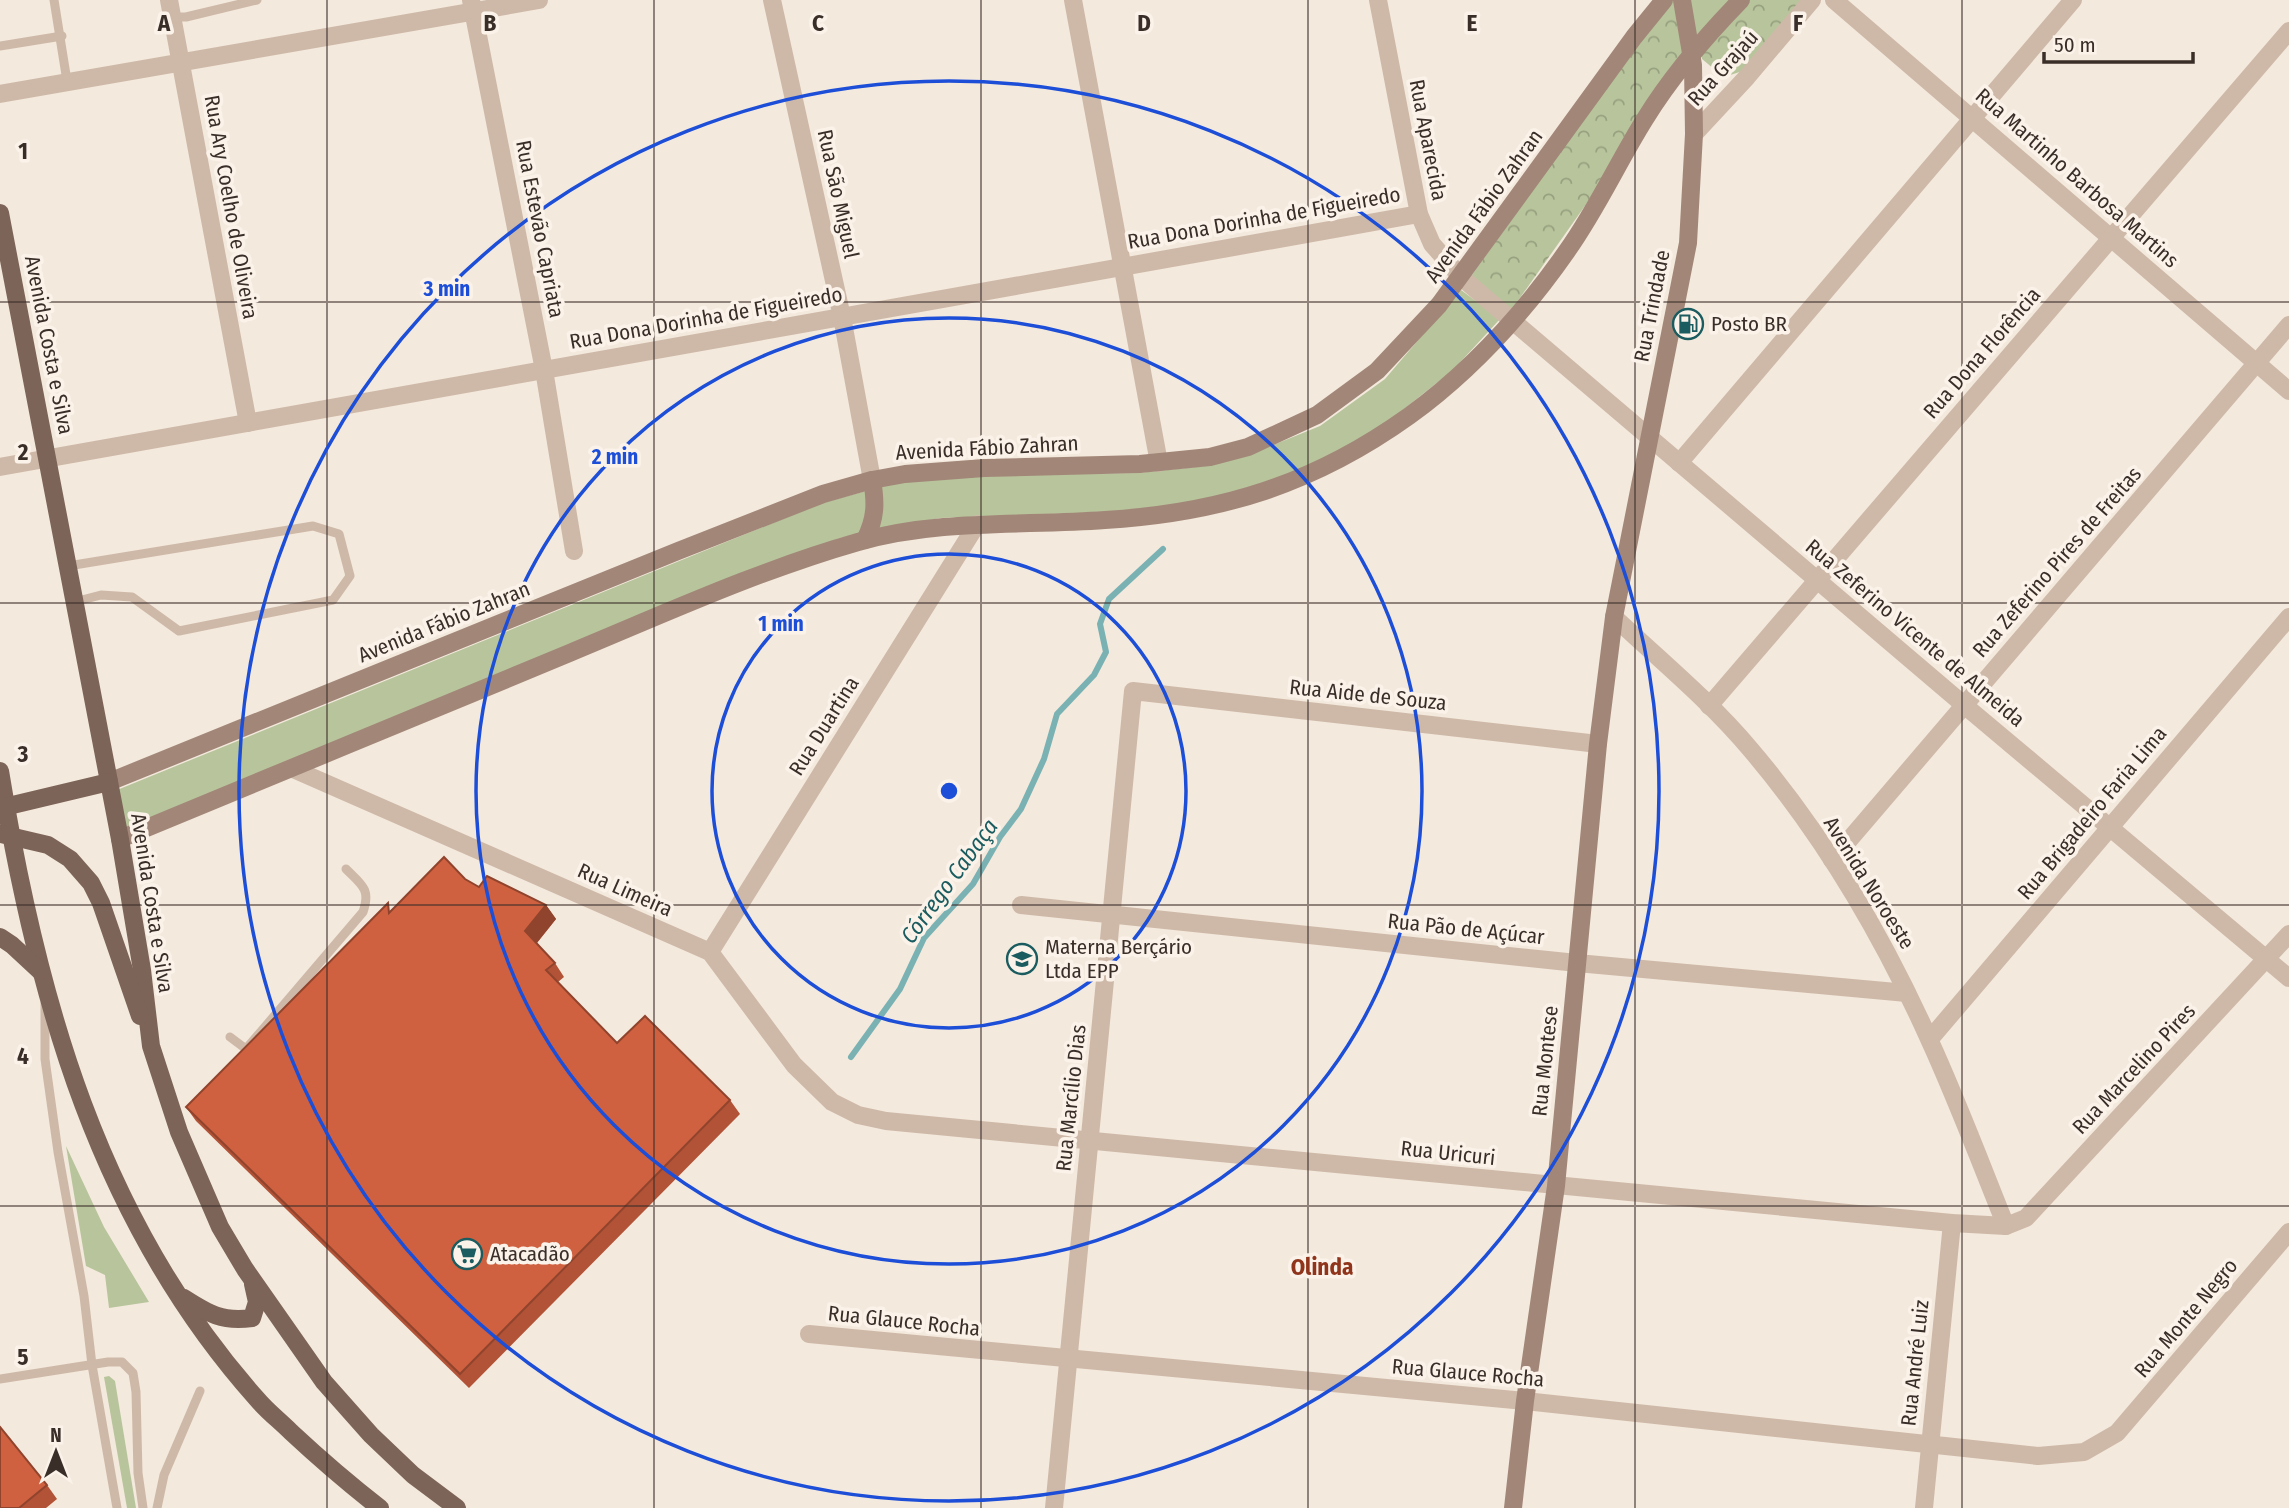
<svg xmlns="http://www.w3.org/2000/svg" width="2289" height="1508" font-family="'Fira Sans Condensed',sans-serif">
  <style>
    .grass { fill: #b8c59c }
    .forest { fill: url(#forest-crowns) }
    .lines { fill: none; stroke-linecap: round; stroke-linejoin: round }
    .stream { stroke: #7ab2b4; stroke-width: 6 }
    .service { stroke: #ceb9a8; stroke-width: 9 }
    .minor { stroke: #ceb9a8; stroke-width: 18 }
    .secondary { stroke: #a28779; stroke-width: 18 }
    .primary { stroke: #7d6458; stroke-width: 18 }
    .wall { fill: #b25337 }
    .shaded-wall { fill: #91442d }
    .building { fill: #cf6140; stroke: #91442d; stroke-width: 2 }
    .grid { fill: none; stroke: #3a2e29; stroke-width: 2; stroke-opacity: 0.55 }
    .ring { fill: none; stroke: #1d4ed8; stroke-width: 3.5 }
    .labels { text-anchor: middle; dominant-baseline: central; stroke-width: 7; stroke-linejoin: round; paint-order: stroke }
    .street-label { font-size: 21px; fill: #3a2e29; stroke: #fbf3ea }
    .poi-label { font-size: 21px; fill: #3a2e29; stroke: #fbf3ea; text-anchor: start }
    .water-label { font-size: 23px; font-style: italic; fill: #1a5c5f; stroke: #fbf3ea }
    .neighbourhood-label { font-size: 23px; font-weight: bold; fill: #90351b; stroke: #fbf3ea }
    .grid-label { font-size: 23px; text-anchor: middle; font-weight: bold; fill: #3a2e29; stroke: #fbf3ea; stroke-width: 7; stroke-linejoin: round; paint-order: stroke }
    .centre { fill: #1d4ed8; stroke: #fbf3ea; stroke-width: 3.5 }
    .ring-label { font-size: 21px; text-anchor: middle; font-weight: bold; fill: #1d4ed8; stroke: #fbf3ea; stroke-width: 7; stroke-linejoin: round; paint-order: stroke }
  </style>
  <defs>
    <pattern id="forest-crowns" width="20" height="18" patternUnits="userSpaceOnUse" patternTransform="scale(1.75)"><rect width="20" height="18" fill="#b8c59c"/><path d="M2 6a3 3 0 1 1 6 0M12 15a3 3 0 1 1 6 0" fill="none" stroke="#97a07f"/></pattern>
  </defs>
  <rect width="100%" height="100%" fill="#f4e9dd"/>
  <g class="grass">
    <path d="M1684 0H1732L1693 39Z"/>
    <path d="M1461 290 1500 319 1453 370 1370 436 1278 482 1192 504 1107 512 940 518 840 538 722 583 124 829 117 790 822 503 903 481 979 475 1138 473 1205 466 1251 454 1320 426 1385 379Z"/>
    <path d="M66 1146 104 1227 149 1302 109 1308 105 1275 86 1266Z"/>
    <path d="M109 1376 115 1381 136 1508H127L104 1377Z"/>
  </g>
  <g class="forest">
    <path d="M1672 0H1676L1685 51 1587 203 1510 312 1469 279 1639 42Z"/>
    <path d="M1748 0H1805L1746 70 1727 76 1720 74 1702 59 1701 49Z"/>
  </g>
  <g class="lines">
    <path class="stream" d="M851 1057 900 989 924 938 973 884 1000 837 1021 809 1044 759 1057 714 1094 675 1106 652 1100 624 1109 599 1163 549"/>
    <g class="service">
      <path d="M54 0 67 81"/>
      <path d="M172 17H186L257 0"/>
      <path d="M0 46 62 36"/>
      <path d="M68 566 313 526 339 534 350 576 333 600 179 631 132 597 101 595 74 602"/>
      <path d="M45 1003V1059L58 1152 84 1296 92 1365 117 1508"/>
      <path d="M230 1037 246 1049 363 912C371 889 362 885 346 869"/>
      <path d="M0 1379 108 1362H122L133 1373 136 1392 138 1473 143 1508"/>
      <path d="M157 1508 164 1475 200 1391"/>
    </g>
    <g class="minor">
      <path d="M169 0 248 423"/>
      <path d="M471 0 544 370 574 551"/>
      <path d="M772 0 842 317 872 480"/>
      <path d="M1073 0 1159 463"/>
      <path d="M1378 0 1419 214 1432 244 1461 277 1964 705 2289 978"/>
      <path d="M1834 0 2289 391"/>
      <path d="M0 94 539 0"/>
      <path d="M1694 134 1747 77 1812 0"/>
      <path d="M1679 463 2073 0"/>
      <path d="M0 467 1419 214"/>
      <path d="M1614 617C1660 660 1710 701 1751 750 1824 836 1883 937 1929 1039 1957 1100 1981 1164 2006 1226"/>
      <path d="M1709 706 2289 31"/>
      <path d="M291 768 710 952 794 1065 832 1102 858 1115 886 1121 1952 1223 2006 1226 2026 1218 2289 934"/>
      <path d="M1832 860 2289 325"/>
      <path d="M1021 905 1577 963 1907 993"/>
      <path d="M710 952 977 524"/>
      <path d="M1930 1039 2289 617"/>
      <path d="M809 1334 1525 1401 2038 1456 2084 1452 2117 1433 2289 1232"/>
      <path d="M1054 1508 1133 691 1598 744"/>
      <path d="M1924 1508 1952 1223"/>
    </g>
    <g class="secondary">
      <path d="M865 540C876 518 876 503 872 480"/>
      <path d="M109 782 678 551 823 494 872 480 905 474 984 468 1140 464 1210 457 1248 447 1317 415 1377 371 1439 305 1634 37 1664 0"/>
      <path d="M120 839C271 777 421 714 572 652 666 613 760 570 858 542 939 519 1022 526 1105 520 1221 513 1314 484 1409 416 1471 371 1523 314 1567 251 1597 209 1618 162 1645 119 1672 75 1705 37 1741 0"/>
      <path d="M1513 1508 1525 1401 1556 1186 1598 744 1614 617 1688 243 1694 134 1693 65 1682 0"/>
    </g>
    <g class="primary">
      <path d="M0 213 120 839 142 970 151 1046 179 1132 220 1227 245 1269 324 1382 371 1435 413 1475 457 1508"/>
      <path d="M0 771C37 999 99 1222 257 1399 267 1411 280 1421 291 1432 320 1459 349 1484 380 1508"/>
      <path d="M0 808 109 782"/>
      <path d="M1 834 48 845 70 859 91 883 101 903 140 1016"/>
      <path d="M0 937 12 945 40 971"/>
      <path d="M184 1298C209 1314 222 1322 252 1318L257 1302 253 1284"/>
    </g>
  </g>
  <g class="wall">
    <path d="M465 879 479 887 546 905 556 919 537 943 555 963 564 977 558 982 617 1043 730 1100 740 1114 469 1388 196 1121 186 1107 392 909Z"/>
    <path d="M47 1485 57 1499 46 1508H0Z"/>
  </g>
  <path class="shaded-wall" d="M546 905 556 919 535 945 525 931Z"/>
  <g class="building">
    <path d="M444 857 465 879 479 887 487 876 546 905 525 931 555 963 546 970 617 1043 645 1016 730 1100 460 1374 186 1107 388 903 389 913Z"/>
    <path d="M0 1427 47 1485 19 1508H0Z"/>
  </g>
  <path class="grid" d="M327 0V1508M654 0V1508M981 0V1508M1308 0V1508M1635 0V1508M1962 0V1508M0 302H2289M0 603H2289M0 905H2289M0 1206H2289"/>
  <g class="ring">
    <circle cx="949" cy="791" r="237"/>
    <circle cx="949" cy="791" r="473"/>
    <circle cx="949" cy="791" r="710"/>
  </g>
  <defs>
    <g id="fuel-ring" transform="scale(1.575)"><circle r="9.5" fill="#fbf3ea" stroke="#1a5c5f" stroke-width="1.5"/><path d="M-5.5-6h7V0h2V4h1.3V-2.5L3-4.5l.8-.8L6-3V5H2.5V1h-1V6h-7ZM-4.2-4.7v3.2H.2V-4.7Z" fill="#1a5c5f"/></g>
    <g id="school-ring" transform="scale(1.575)"><circle r="9.5" fill="#fbf3ea" stroke="#1a5c5f" stroke-width="1.5"/><path d="M0-5L7-2L0 1L-7-2ZM-4 1L0 2.5L4 1V4Q0 6-4 4Z" fill="#1a5c5f"/></g>
    <g id="supermarket-ring" transform="scale(1.575)"><circle r="9.5" fill="#fbf3ea" stroke="#1a5c5f" stroke-width="1.5"/><path d="M-6-5.5h2.5l.6 2H6L4.5 2H-2.5L-4.4-4H-6ZM-1.5 3.2a1.3 1.3 0 1 0 .1 0ZM3 3.2a1.3 1.3 0 1 0 .1 0Z" fill="#1a5c5f"/></g>
  </defs>
  <g fill-rule="evenodd">
    <use href="#fuel-ring" x="1688" y="324"/>
    <use href="#school-ring" x="1022" y="959"/>
    <use href="#supermarket-ring" x="467" y="1254"/>
  </g>
  <g class="labels">
    <g class="street-label">
      <text transform="translate(1723 68) rotate(-48)">Rua Grajaú</text>
      <text transform="translate(1428 140) rotate(79)">Rua Aparecida</text>
      <text transform="translate(2077 178) rotate(41)">Rua Martinho Barbosa Martins</text>
      <text transform="translate(838 194) rotate(78)">Rua São Miguel</text>
      <text transform="translate(1484 206) rotate(-54)">Avenida Fábio Zahran</text>
      <text transform="translate(231 207) rotate(80)">Rua Ary Coelho de Oliveira</text>
      <text transform="translate(1264 218) rotate(-10)">Rua Dona Dorinha de Figueiredo</text>
      <text transform="translate(540 229) rotate(79)">Rua Estevão Capriata</text>
      <text transform="translate(1652 306) rotate(-79)">Rua Trindade</text>
      <text transform="translate(706 318) rotate(-10)">Rua Dona Dorinha de Figueiredo</text>
      <text transform="translate(49 345) rotate(79)">Avenida Costa e Silva</text>
      <text transform="translate(1982 353) rotate(-49)">Rua Dona Florência</text>
      <text transform="translate(987 448) rotate(-3)">Avenida Fábio Zahran</text>
      <text transform="translate(2057 562) rotate(-49)">Rua Zeferino Pires de Freitas</text>
      <text transform="translate(444 622) rotate(-22)">Avenida Fábio Zahran</text>
      <text transform="translate(1915 633) rotate(40)">Rua Zeferino Vicente de Almeida</text>
      <text transform="translate(1368 695) rotate(6)">Rua Aide de Souza</text>
      <text transform="translate(824 726) rotate(-58)">Rua Duartina</text>
      <text transform="translate(2092 813) rotate(-50)">Rua Brigadeiro Faria Lima</text>
      <text transform="translate(1869 883) rotate(58)">Avenida Noroeste</text>
      <text transform="translate(625 890) rotate(24)">Rua Limeira</text>
      <text transform="translate(152 903) rotate(81)">Avenida Costa e Silva</text>
      <text transform="translate(1466 929) rotate(6)">Rua Pão de Açúcar</text>
      <text transform="translate(1545 1061) rotate(-84)">Rua Montese</text>
      <text transform="translate(2134 1069) rotate(-47)">Rua Marcelino Pires</text>
      <text transform="translate(1071 1098) rotate(-84)">Rua Marcílio Dias</text>
      <text transform="translate(1448 1153) rotate(6)">Rua Uricuri</text>
      <text transform="translate(2186 1318) rotate(-50)">Rua Monte Negro</text>
      <text transform="translate(904 1321) rotate(6)">Rua Glauce Rocha</text>
      <text transform="translate(1915 1363) rotate(-84)">Rua André Luiz</text>
      <text transform="translate(1468 1373) rotate(5)">Rua Glauce Rocha</text>
    </g>
    <g class="poi-label">
      <text x="1711" y="324">Posto BR</text>
      <text x="1045" y="947">Materna Berçário<tspan x="1045" dy="24">Ltda EPP</tspan></text>
      <text x="490" y="1254">Atacadão</text>
    </g>
    <g class="water-label">
      <text transform="translate(949 881) rotate(-54)">Córrego Cabaça</text>
    </g>
    <g class="neighbourhood-label">
      <text x="1322" y="1267">Olinda</text>
    </g>
  </g>
  <g class="grid-label">
    <text x="164" y="31">A</text>
    <text x="490" y="31">B</text>
    <text x="818" y="31">C</text>
    <text x="1144" y="31">D</text>
    <text x="1472" y="31">E</text>
    <text x="1798" y="31">F</text>
    <text x="23" y="159">1</text>
    <text x="23" y="460">2</text>
    <text x="23" y="762">3</text>
    <text x="23" y="1064">4</text>
    <text x="23" y="1365">5</text>
  </g>
  <circle cx="949" cy="791" r="10" class="centre"/>
  <g class="ring-label">
    <text x="447" y="296">3 min</text>
    <text x="615" y="464">2 min</text>
    <text x="781" y="631">1 min</text>
  </g>
  <g transform="translate(56 1452)" stroke="#fbf3ea" stroke-width="5" paint-order="stroke">
  <path d="M0-5L12 26L0 18L-12 26Z" fill="#3a2e29"/>
  <text y="-10" font-size="19" font-weight="bold" text-anchor="middle" fill="#3a2e29">N</text>
  </g>
  <path d="M2044 52v10h149v-10" fill="none" stroke="#3a2e29" stroke-width="3.5"/>
  <text x="2054" y="52" font-size="21" fill="#3a2e29" stroke="#fbf3ea" stroke-width="5" paint-order="stroke">50 m</text>
</svg>
